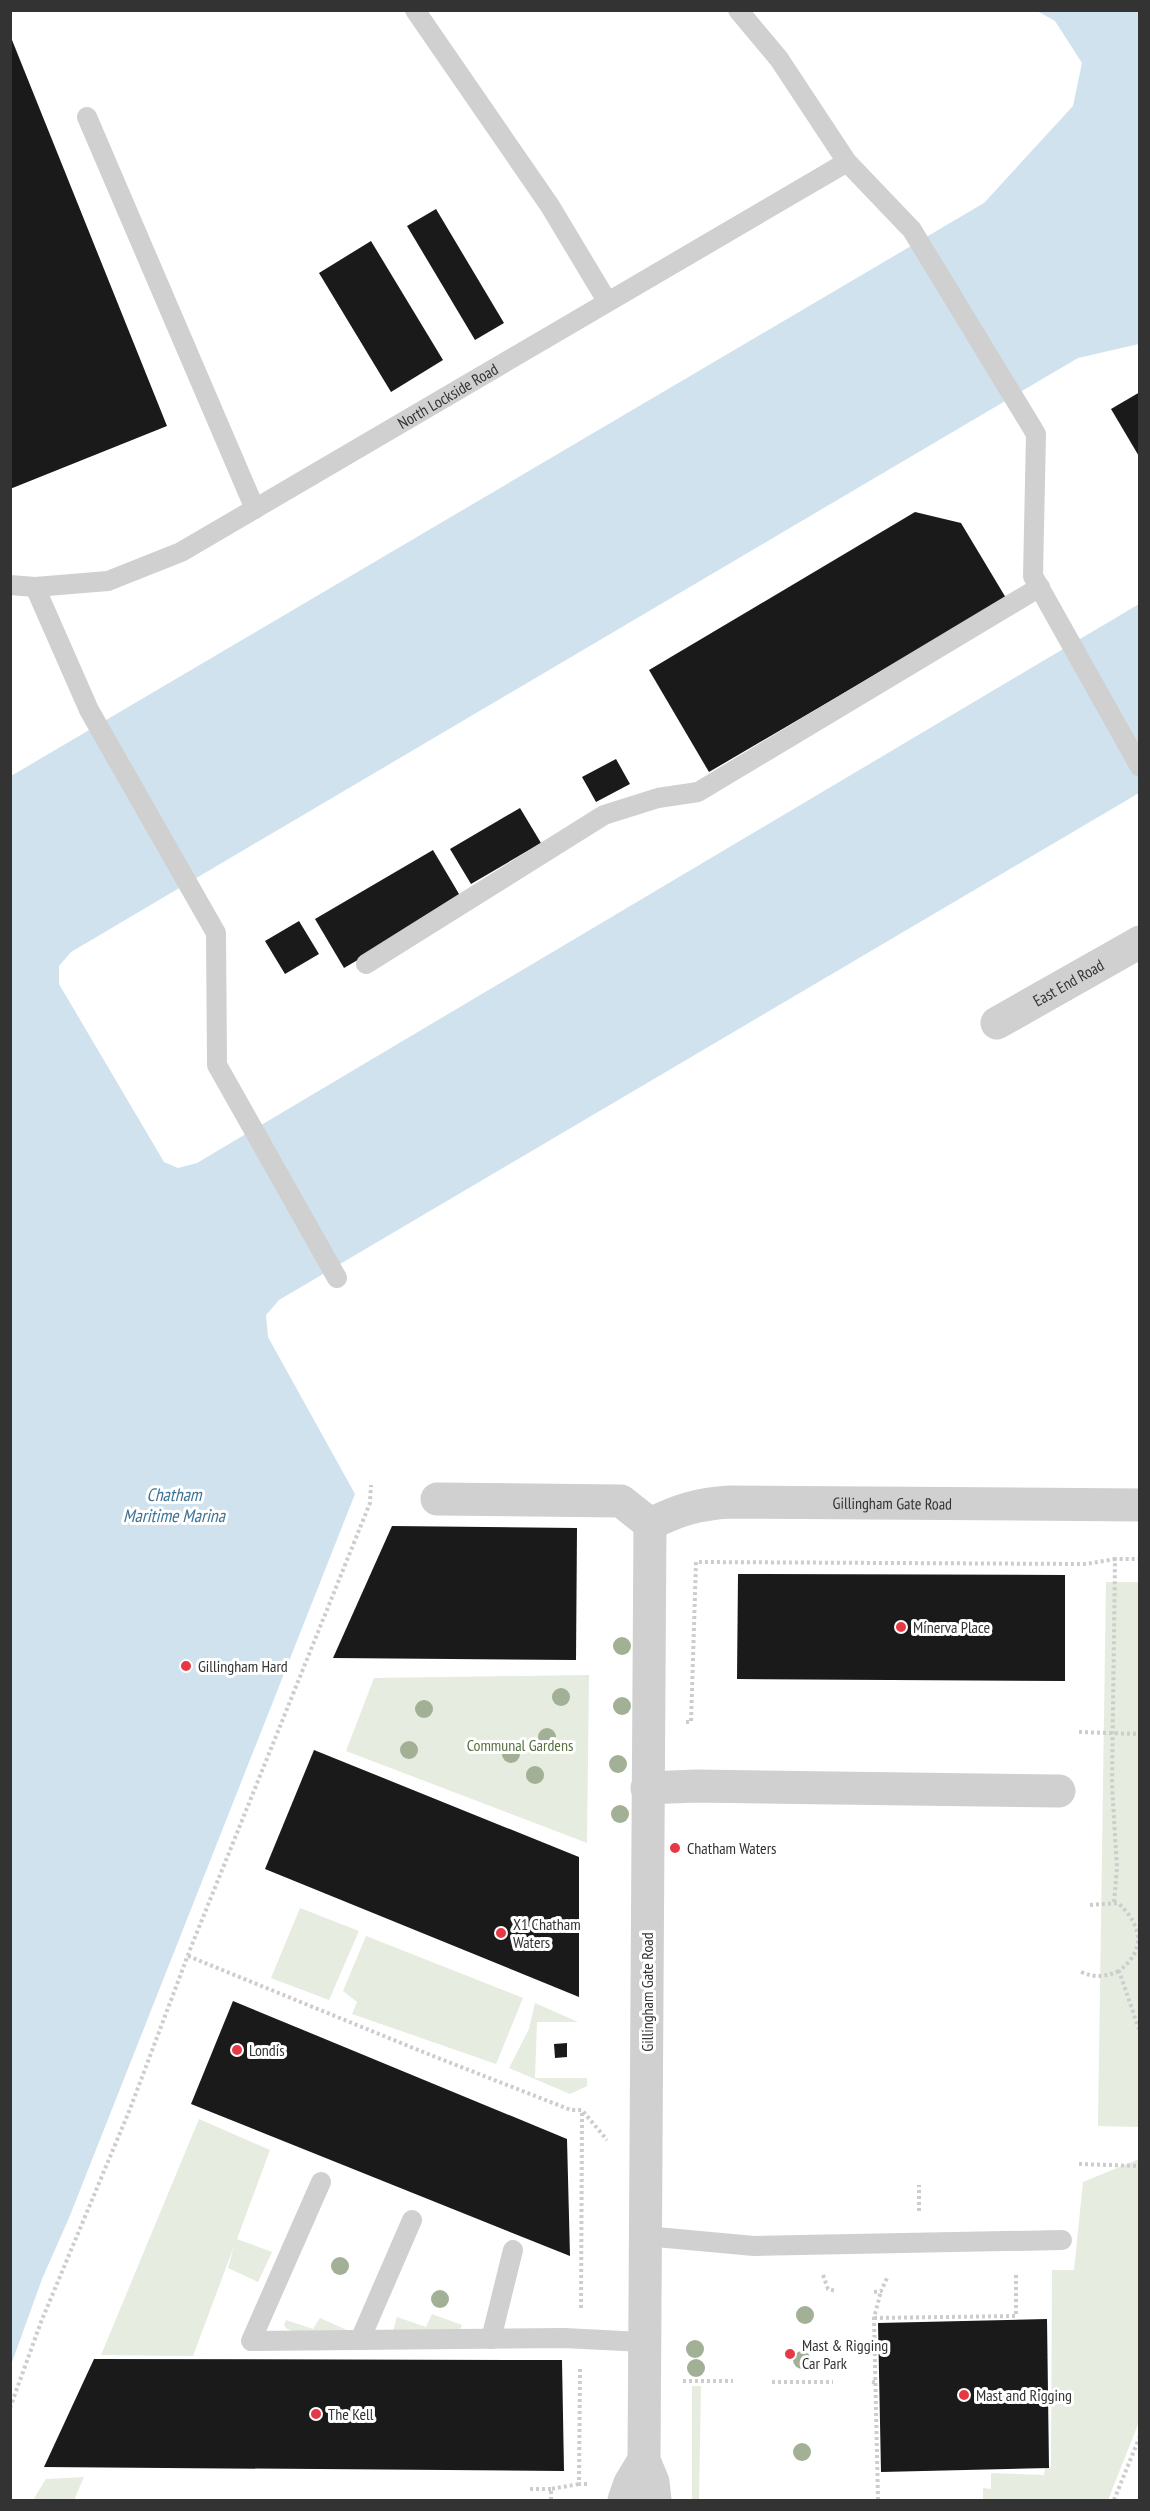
<svg xmlns="http://www.w3.org/2000/svg" width="1150" height="2511" font-family="'PT Sans Narrow',sans-serif">
  <style>
    .green { fill: #e6ecdf }
    .water { fill: #cfe2ee }
    .building { fill: #1a1a1a }
    .lines { fill: none; stroke-linecap: round; stroke-linejoin: round }
    .path { stroke: #cdcdcd; stroke-width: 4; stroke-dasharray: 3 3; stroke-linecap: butt }
    .lane { stroke: #d0d0d0; stroke-width: 20 }
    .street { stroke: #d0d0d0; stroke-width: 33 }
    .tree { fill: #a2b095 }
    .poi-dot { fill: #e63946; stroke: #fff; stroke-width: 2 }
    .labels { text-anchor: middle; dominant-baseline: central; stroke-width: 6; stroke-linejoin: round; paint-order: stroke }
    .street-label { font-size: 16px; fill: #333; stroke: #fff }
    .poi-label { font-size: 16px; fill: #333; stroke: #fff; text-anchor: start }
    .park-label { font-size: 16px; fill: #56703f; stroke: #fff }
    .water-label { font-size: 18px; font-style: italic; fill: #3f7597; stroke: #fff }
  </style>
  <rect width="100%" height="100%" fill="#fff"/>
  <g class="green">
    <path d="M1106 1582H1139V2127L1098 2126Z"/>
    <path d="M589 1675 587 1843 346 1751 374 1678Z"/>
    <path d="M300 1908 359 1931 329 2000 271 1978Z"/>
    <path d="M366 1936 523 1998 496 2064 352 2014 357 2002 343 1991Z"/>
    <path d="M535 2003 578 2022H537L535 2078H587V2086L570 2094 509 2068 529 2029Z"/>
    <path d="M199 2119 270 2150 237 2239 272 2252 258 2282 228 2268 234 2246 193 2356 101 2355Z"/>
    <path d="M1139 2159V2422L1108 2500H983V2488L991 2489V2473L1044 2475 1045 2468 1051 2467 1052 2270H1074L1083 2182Z"/>
    <path d="M432 2314 462 2325 459 2332 393 2331 397 2317 426 2327Z"/>
    <path d="M320 2318 349 2331H292L287 2329 284 2325 286 2320 313 2329Z"/>
    <path d="M692 2386H701L699 2500H692Z"/>
    <path d="M84 2477 74 2500H33L46 2479Z"/>
  </g>
  <path class="water" d="M1037 11H1139V344L1078 358 71 952 59 966V984L164 1162 178 1168 197 1163 1139 604V793L279 1300 266 1315 268 1337 355 1494 69 2218 42 2279 11 2365V776L984 203 1073 106 1082 63 1055 21Z"/>
  <g class="building">
    <path d="M10 35 167 426 10 489Z"/>
    <path d="M436 209 504 323 475 340 407 226Z"/>
    <path d="M371 241 443 360 391 392 319 273Z"/>
    <path d="M1140 392V458L1111 409Z"/>
    <path d="M915 512 961 523 1006 598 709 772 649 670Z"/>
    <path d="M616 759 630 784 596 802 582 777Z"/>
    <path d="M520 808 541 843 471 884 450 849Z"/>
    <path d="M433 850 462 899 344 968 315 919Z"/>
    <path d="M299 921 319 954 285 974 265 941Z"/>
    <path d="M392 1526 577 1528 576 1660 333 1658Z"/>
    <path d="M738 1574 1065 1575V1681L737 1679Z"/>
    <path d="M314 1750 579 1857V1997L265 1869Z"/>
    <path d="M233 2001 567 2139 570 2256 191 2104Z"/>
    <path d="M567 2043V2057L555 2058 554 2044Z"/>
    <path d="M1047 2319 1049 2468 881 2472 878 2323Z"/>
    <path d="M94 2359 562 2360 564 2471 44 2467Z"/>
  </g>
  <g class="lines">
    <g class="path">
      <path d="M686 1722H691L696 1562 1086 1564 1115 1559"/>
      <path d="M1079 1732 1140 1734"/>
      <path d="M1114 1902 1117 1868 1112 1785 1115 1559H1140"/>
      <path d="M1090 1905 1118 1903C1143 1926 1146 1950 1119 1971L1140 2032"/>
      <path d="M188 1956 428 2054 571 2110H582L607 2140"/>
      <path d="M1081 1972C1096 1978 1104 1977 1119 1971"/>
      <path d="M1079 2164 1140 2166"/>
      <path d="M919 2211V2185"/>
      <path d="M823 2275 828 2289 836 2291"/>
      <path d="M874 2292 881 2291 888 2276"/>
      <path d="M581 2308 582 2111"/>
      <path d="M874 2318 1016 2316V2273"/>
      <path d="M580 2369 579 2484H589"/>
      <path d="M683 2381H733"/>
      <path d="M772 2382H833"/>
      <path d="M872 2382 878 2383"/>
      <path d="M10 2408 41 2322 130 2109 191 1947 370 1503 371 1485"/>
      <path d="M530 2489H551"/>
      <path d="M551 2500V2489L579 2484"/>
      <path d="M878 2500 874 2318 881 2291"/>
      <path d="M1114 2500 1140 2436"/>
    </g>
    <g class="lane">
      <path d="M415 10 550 206 607 301"/>
      <path d="M738 10 779 59 847 162 912 230 1036 434 1033 576 1140 767"/>
      <path d="M87 117 255 509"/>
      <path id="s1" d="M10 585 35 587 108 581 181 552 847 162"/>
      <path d="M35 587 89 710 216 933 217 1065 337 1278"/>
      <path d="M366 964 604 815 658 798 698 792 1040 587"/>
      <path d="M321 2182 251 2341 564 2338 643 2342"/>
      <path d="M645 2236 754 2246 1062 2240"/>
      <path d="M491 2339 513 2250"/>
      <path d="M360 2340 412 2220"/>
    </g>
    <g class="street">
      <path id="s2" d="M997 1023 1140 942"/>
      <path d="M437 1499 621 1501 650 1524"/>
      <path d="M650 1524 644 2460 653 2482 655 2500"/>
      <path id="s3" d="M650 1524C679 1510 697 1504 730 1502L1140 1505"/>
      <path d="M647 1788 696 1786 1059 1791"/>
      <path d="M624 2500 630 2483 644 2460"/>
    </g>
  </g>
  <g class="tree">
    <circle cx="622" cy="1646" r="9"/>
    <circle cx="561" cy="1697" r="9"/>
    <circle cx="622" cy="1706" r="9"/>
    <circle cx="424" cy="1709" r="9"/>
    <circle cx="547" cy="1737" r="9"/>
    <circle cx="409" cy="1750" r="9"/>
    <circle cx="511" cy="1754" r="9"/>
    <circle cx="618" cy="1764" r="9"/>
    <circle cx="535" cy="1775" r="9"/>
    <circle cx="620" cy="1814" r="9"/>
    <circle cx="340" cy="2266" r="9"/>
    <circle cx="440" cy="2299" r="9"/>
    <circle cx="805" cy="2315" r="9"/>
    <circle cx="695" cy="2349" r="9"/>
    <circle cx="802" cy="2360" r="9"/>
    <circle cx="696" cy="2368" r="9"/>
    <circle cx="802" cy="2452" r="9"/>
  </g>
  <g class="poi-dot">
    <circle cx="901" cy="1627" r="6"/>
    <circle cx="186" cy="1666" r="6"/>
    <circle cx="675" cy="1848" r="6"/>
    <circle cx="501" cy="1933" r="6"/>
    <circle cx="237" cy="2050" r="6"/>
    <circle cx="790" cy="2354" r="6"/>
    <circle cx="964" cy="2395" r="6"/>
    <circle cx="316" cy="2414" r="6"/>
  </g>
  <g class="labels">
    <g class="street-label">
      <text stroke="none"><textPath href="#s1" startOffset="486">North Lockside Road</textPath></text>
      <text stroke="none"><textPath href="#s2" startOffset="82">East End Road</textPath></text>
      <text stroke="none"><textPath href="#s3" startOffset="246">Gillingham Gate Road</textPath></text>
      <text transform="translate(647 1992) rotate(-90)">Gillingham Gate Road</text>
    </g>
    <g class="poi-label">
      <text x="913" y="1627">Minerva Place</text>
      <text x="198" y="1666">Gillingham Hard</text>
      <text x="687" y="1848">Chatham Waters</text>
      <text x="513" y="1924">X1 Chatham<tspan x="513" dy="18">Waters</tspan></text>
      <text x="249" y="2050">Londis</text>
      <text x="802" y="2345">Mast &amp; Rigging<tspan x="802" dy="18">Car Park</tspan></text>
      <text x="976" y="2395">Mast and Rigging</text>
      <text x="328" y="2414">The Kell</text>
    </g>
    <g class="park-label">
      <text x="520" y="1745">Communal Gardens</text>
    </g>
    <g class="water-label">
      <text x="174" y="1494">Chatham<tspan x="174" dy="21">Maritime Marina</tspan></text>
    </g>
  </g>
  <rect width="1150" height="2511" fill="none" stroke="#333333" stroke-width="24"/>
</svg>
